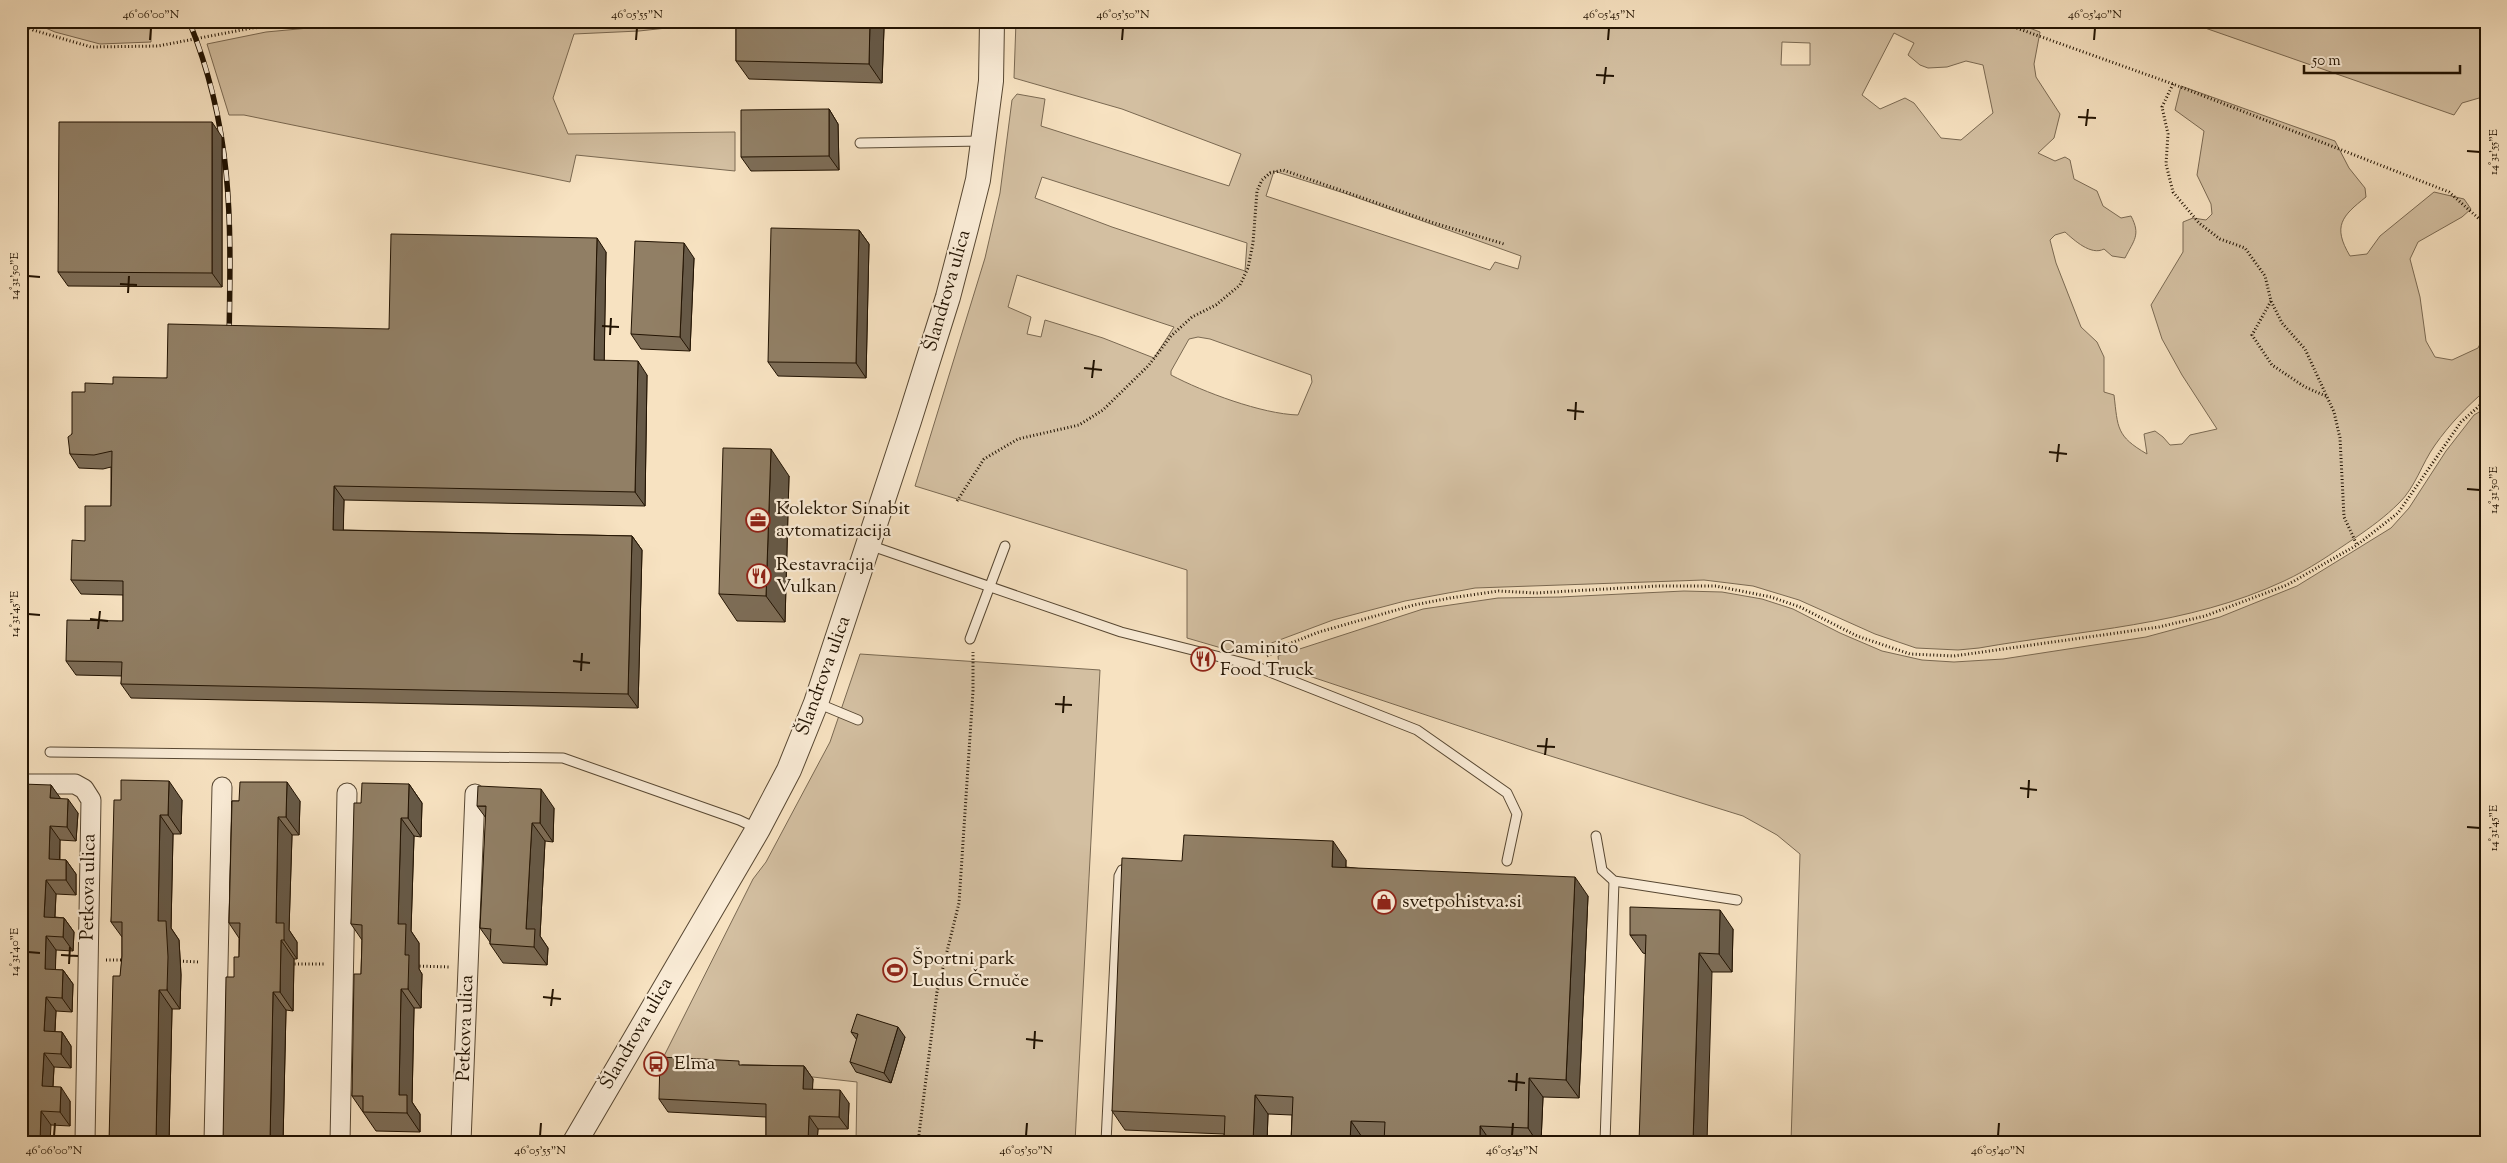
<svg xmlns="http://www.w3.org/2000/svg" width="2507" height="1163" font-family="'Sorts Mill Goudy',serif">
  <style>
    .green { fill: #d3bfa1; stroke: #7a6952; fill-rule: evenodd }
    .water { fill: #af9c80; stroke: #77654e }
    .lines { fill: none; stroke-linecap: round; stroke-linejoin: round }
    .shore { stroke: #685841; stroke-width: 1 }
    .service-casing { stroke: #574732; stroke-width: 11 }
    .minor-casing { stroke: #574732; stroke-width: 21 }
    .tertiary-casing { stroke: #574732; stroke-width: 26 }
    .path { stroke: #221302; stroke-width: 3; stroke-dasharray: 1 2.5; stroke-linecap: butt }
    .service { stroke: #faecd7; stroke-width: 9 }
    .minor { stroke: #faecd7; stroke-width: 19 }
    .tertiary { stroke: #faecd7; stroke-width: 24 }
    .rail-casing { stroke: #221302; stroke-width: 5.5 }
    .rail { stroke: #faecd7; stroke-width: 4; stroke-dasharray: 11; stroke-linecap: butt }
    .wall { fill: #7d6d57; stroke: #221302 }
    .shaded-wall { fill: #665947; stroke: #221302 }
    .building { fill: #917f65; stroke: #221302 }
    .ticks { fill: none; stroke: #221302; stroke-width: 2 }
    .labels { text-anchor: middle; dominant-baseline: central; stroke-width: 4.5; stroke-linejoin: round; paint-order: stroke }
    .street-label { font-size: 19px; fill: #221302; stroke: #faecd7 }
    .poi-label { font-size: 19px; fill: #221302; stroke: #faecd7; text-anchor: start }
    .neatline { fill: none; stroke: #221302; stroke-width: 2 }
    .ticks-label { font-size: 12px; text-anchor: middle; fill: #221302 }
  </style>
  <rect width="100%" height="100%" fill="#f7e2c1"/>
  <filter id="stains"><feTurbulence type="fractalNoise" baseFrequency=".004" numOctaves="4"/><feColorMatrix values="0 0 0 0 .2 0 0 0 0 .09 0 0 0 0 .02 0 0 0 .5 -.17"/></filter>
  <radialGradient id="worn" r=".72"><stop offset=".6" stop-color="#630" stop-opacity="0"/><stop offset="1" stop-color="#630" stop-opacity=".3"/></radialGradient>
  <g class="green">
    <path d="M29 21H87L115 27 151 28V42L100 44 55 32Z"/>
    <path d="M384 21H731L639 31 574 34 553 98 568 134 735 132V171L576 155 570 182 244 115H229L207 44 266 32Z"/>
    <path d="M1016 21H2011L2040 32 2034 64 2036 77 2060 114 2054 138 2038 153 2055 161 2065 157 2070 160 2074 179 2097 191 2103 206 2121 218 2131 216C2141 235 2134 240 2125 258L2112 256 2104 249C2091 256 2074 240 2065 232L2055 235 2050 240 2056 263 2081 327 2097 342 2104 357V392L2114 395C2118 428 2116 436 2147 454L2144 434 2155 431 2163 437 2170 445 2182 444 2190 435 2217 429 2182 375 2162 339 2151 305 2183 252V222L2193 218 2206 220 2212 214 2211 204 2197 175 2204 131 2175 110 2181 86 2335 141 2349 168 2365 188 2366 197C2342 216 2332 226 2350 256L2367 254 2380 236 2434 192 2464 199 2471 209 2462 217 2418 242 2410 259 2420 297 2426 341 2435 357 2452 360 2478 348 2486 332V390C2467 406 2449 425 2435 445 2422 463 2415 488 2399 503 2385 517 2371 527 2355 538 2331 554 2310 569 2284 581 2188 626 2081 630 1979 648L1958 650 1916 648 1875 634 1799 600 1753 586 1704 580 1475 588 1405 601 1333 620 1242 654 1187 638V570L915 486 985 258 1000 193 1012 100 1017 94 1045 99 1041 126 1229 186 1241 154 1122 109 1014 78ZM1894 33 1914 43 1908 55 1920 65 1928 68 1947 67 1966 61 1983 65 1993 113 1961 140 1941 138 1914 103 1905 98 1880 109 1862 95ZM1782 42 1810 43V65H1781ZM1274 171 1344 193 1521 256 1518 269 1495 262 1490 270 1266 196ZM1042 177 1247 243 1245 271 1112 227 1035 198ZM1017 275 1174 327 1154 358 1103 338 1045 320 1041 337 1027 334 1031 317 1008 307ZM1198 337 1210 339 1311 375 1312 382 1298 415C1262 414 1203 392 1171 375V371L1189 339Z"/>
    <path d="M2185 21H2486V96L2462 103 2454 115Z"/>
    <path d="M2486 408V1142H1791L1800 854 1777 835 1743 816 1528 749 1279 666 1278 656 1423 609 1498 598 1560 597 1684 591 1722 592 1762 599 1793 609 1840 633 1882 651 1922 660 1954 662 2003 659 2146 637 2220 617 2297 586 2391 528 2409 508 2446 451 2474 415Z"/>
    <path d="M860 654 1100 670 1075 1142H856L857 1082 662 1060 753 879 766 862 830 742Z"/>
  </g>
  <path class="water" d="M87 21H207C167 28 127 31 87 21Z"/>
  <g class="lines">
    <path class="shore" d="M114 21H177"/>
    <g class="service-casing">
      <g id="service">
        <path d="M860 143 983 141"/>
        <path d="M869 545 1121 632 1252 665 1417 730 1507 793 1517 814 1507 861"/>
        <path d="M970 639 1005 546"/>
        <path d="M817 703 858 720"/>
        <path d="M50 752 563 758 739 820 758 829"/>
        <path d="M1596 836 1602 870 1614 881 1737 900"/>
        <path d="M1106 1142 1119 876 1122 870 1131 867"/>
        <path d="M1605 1142 1614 881"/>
      </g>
    </g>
    <g class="minor-casing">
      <g id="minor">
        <path d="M21 784H75L84 789 91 800 85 1142"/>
        <path d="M214 1142 222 787"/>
        <path d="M340 1142 347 793"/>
        <path d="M461 1142 475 794"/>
      </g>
    </g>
    <g class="tertiary-casing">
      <path id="tertiary" d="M575 1142 758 829 789 770 816 703 909 421 948 297 966 228 978 180 991 81 992 21"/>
    </g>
    <g class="path">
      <path d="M1997 21 2173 84 2449 192 2486 225"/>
      <path d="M21 22 33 30 91 47 158 46 252 28 328 21"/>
      <path d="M2173 84 2162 107 2168 134 2166 164 2173 192 2199 223 2220 239 2245 248 2265 276 2271 301 2282 323 2305 349 2334 412 2340 438 2344 517 2357 545"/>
      <path d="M2271 301 2252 335 2272 365 2305 387 2328 397"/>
      <path d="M957 501 984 459 1018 439 1079 425 1103 410 1149 365 1171 336 1192 317 1216 305 1240 285 1248 268 1253 243 1257 191 1262 180 1270 173 1283 170 1434 223 1504 244"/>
      <path d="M1267 656 1291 643 1319 632 1414 605 1450 598 1499 591 1536 593 1658 586H1716L1771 597 1800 607 1857 636 1910 654 1954 656 2159 627 2205 616 2287 585 2357 545 2398 513 2461 422 2486 400"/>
      <path d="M106 960H125"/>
      <path d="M176 961 200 962"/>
      <path d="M291 964H325"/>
      <path d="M416 966 450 967"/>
      <path d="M918 1142 937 992 959 903 973 691V652"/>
    </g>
    <use href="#service" class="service"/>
    <use href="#minor" class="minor"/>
    <use href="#tertiary" class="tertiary"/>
    <g class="rail-casing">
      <path id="rail" d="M189 21C234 132 231 223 229 340"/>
    </g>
    <use href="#rail" class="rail"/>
  </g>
  <g class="wall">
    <path d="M736 21H878L884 28 882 83 749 79 736 61Z"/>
    <path d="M829 109 838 124 839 170 751 171 741 157Z"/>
    <path d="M222 137V287L68 286 58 272Z"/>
    <path d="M859 230 869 244 866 378 778 376 768 362Z"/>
    <path d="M606 252 604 361 647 375 645 506 344 500 343 530 632 536 642 550 638 708 131 698 121 684 122 676 76 675 66 661 123 621V595L81 594 71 580 85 541 111 506V467L103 469 79 468 70 454 72 434 85 392 113 384 167 378 389 329Z"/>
    <path d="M694 258 690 351 641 349 631 334Z"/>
    <path d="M789 476 785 622 737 621 719 594Z"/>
    <path d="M409 784 422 803 421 837 414 836 411 931 419 943V969L422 974 421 1008H414L412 1102 420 1114V1132L376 1131 352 1096 361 974 362 940 351 924 361 803Z"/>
    <path d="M51 785 60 799 78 813 76 841 60 840V860H66L76 874V895L56 894 55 917 64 918 74 932 73 951 56 950 55 970H63L73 984 72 1012 56 1011 55 1032H62L71 1046V1068L54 1067 53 1087 70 1101V1126L51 1125 21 1142 23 872H21V792Z"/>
    <path d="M121 800H182L181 834H173L171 928 179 940 181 975 180 1009H172L169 1142H109L122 956V937L111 922Z"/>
    <path d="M232 801H300L299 835H292L289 930 297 942V959H294L293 1011 286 1010 283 1142H223L239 957V938L229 923Z"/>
    <path d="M477 806 554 808 553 842 545 841 540 936 548 948 547 965 503 963 490 944V942L480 928 486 818Z"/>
    <path d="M1346 860V867L1588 896 1579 1098 1543 1097 1541 1142H1384V1140H1364V1142H1291L1292 1115 1268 1114 1267 1142H1224V1134L1125 1130 1112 1111 1182 861Z"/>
    <path d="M1733 929 1732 972H1712L1643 953 1630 935Z"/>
    <path d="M851 1032 905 1037 891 1083 856 1072 850 1062 857 1040Z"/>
    <path d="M742 1065 804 1066 813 1079 812 1089 849 1103 848 1129H818L817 1142H766V1117L668 1112 659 1099Z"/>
  </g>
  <g class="shaded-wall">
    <path d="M870 21H878L884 28 882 83 869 64Z"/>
    <path d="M829 109 838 124 839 170 829 156Z"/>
    <path d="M212 122 222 137V287L212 273Z"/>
    <path d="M859 230 869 244 866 378 856 363Z"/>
    <path d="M597 238 606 252 604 374 594 360Z"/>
    <path d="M684 243 694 258 690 351 680 337Z"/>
    <path d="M638 361 647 375 645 506 635 492Z"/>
    <path d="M771 449 789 476 785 622 766 596Z"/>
    <path d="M334 486 344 500 343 544 333 530Z"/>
    <path d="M632 536 642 550 638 708 628 694Z"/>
    <path d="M169 781 182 800 181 834 168 815Z"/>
    <path d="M287 782 300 801 299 835 286 817Z"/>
    <path d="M409 784 422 803 421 837 408 818Z"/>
    <path d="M51 785 61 799 50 798Z"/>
    <path d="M541 789 554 808 553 842 540 823Z"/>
    <path d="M68 799 78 813 76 841 67 827Z"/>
    <path d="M160 815 173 834 171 928 179 940 181 975 180 1009 167 990 158 921Z"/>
    <path d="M278 817 292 835 289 930 297 942V959L284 940 276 923Z"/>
    <path d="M401 818 414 836 411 931 419 943V969L422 974 421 1008 408 989 405 955 398 924Z"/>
    <path d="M532 823 545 841 540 936 548 948 547 965 534 947 526 929Z"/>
    <path d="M50 826 60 840 59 874 49 859Z"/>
    <path d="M1333 841 1346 860 1345 885 1332 867Z"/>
    <path d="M66 860 76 874V895L66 880Z"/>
    <path d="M1575 877 1588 896 1579 1098 1566 1080Z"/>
    <path d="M46 880 56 894 54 931 44 917Z"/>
    <path d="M1720 910 1733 929 1732 972 1719 954Z"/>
    <path d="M64 918 74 932 73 951 63 937Z"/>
    <path d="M46 936 56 950 55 983 45 969Z"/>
    <path d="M281 940 294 959 293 1011 280 992Z"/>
    <path d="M1699 953 1712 972 1707 1142H1693Z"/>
    <path d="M63 970 73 984 72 1012 62 998Z"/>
    <path d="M401 989 414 1008 412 1102 420 1114V1132L407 1113 399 1095Z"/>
    <path d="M159 990 172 1009 169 1142H156Z"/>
    <path d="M273 992 286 1010 283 1142H270Z"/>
    <path d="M46 997 56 1011 54 1045 44 1031Z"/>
    <path d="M898 1027 905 1037 891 1083 884 1073Z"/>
    <path d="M62 1032 71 1046V1068L61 1054Z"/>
    <path d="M44 1053 54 1067 52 1101 42 1086Z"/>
    <path d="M804 1066 813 1079 812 1102 803 1089Z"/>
    <path d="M1529 1078 1543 1097 1541 1142H1537L1528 1128Z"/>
    <path d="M61 1087 70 1101V1126L60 1112Z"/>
    <path d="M840 1090 849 1103 848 1129 839 1117Z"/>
    <path d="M1255 1095 1268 1114 1267 1142H1253Z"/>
    <path d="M41 1111 51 1125 50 1142H40Z"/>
    <path d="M809 1116 818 1129 817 1142H808Z"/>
    <path d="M1351 1121 1364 1140V1142H1350Z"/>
    <path d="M1480 1126 1491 1142H1480Z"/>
  </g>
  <g class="building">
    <path d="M736 21H870L869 64 736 61Z"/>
    <path d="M829 109V156L741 157V110Z"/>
    <path d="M59 122H212V273L58 272Z"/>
    <path d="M771 228 859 230 856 363 768 362Z"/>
    <path d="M391 234 597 238 594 360 638 361 635 492 334 486 333 530 632 536 628 694 121 684 122 662 66 661 67 620 123 621V581L71 580 72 540 85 541V506H111L112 451 94 455 70 454 68 437 72 434V392H85V383L113 384V377L167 378 168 324 389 329Z"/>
    <path d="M635 241 684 243 680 337 631 334Z"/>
    <path d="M723 448 771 449 766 596 719 594Z"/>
    <path d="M121 780 169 781 168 815H160L158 921H166L168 957 167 990H159L156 1142H109L113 976H120L122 956V922H111L114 800H121Z"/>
    <path d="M240 782H287L286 817H278L276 923H284V940H281L280 992H273L270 1142H223L226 977H234V957H239L240 923H229L232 801H239Z"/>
    <path d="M362 783 409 784 408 818H401L398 924H406L405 955H409L408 989H401L399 1095H407V1113L363 1112V1096H352L354 974H361L362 941V925L351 924 354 803H361Z"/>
    <path d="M22 784 51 785 50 798 68 799 67 827 50 826 49 859 66 860V880H46L44 917 64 918 63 937 46 936 45 969 63 970 62 998 46 997 44 1031 62 1032 61 1054 44 1053 42 1086 61 1087 60 1112 41 1111 40 1142H21V931L24 858H21Z"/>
    <path d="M478 786 541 789 540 823H532L526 929H535L534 947 490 944 491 929 480 928 486 806H477Z"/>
    <path d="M1184 835 1333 841 1332 867 1575 877 1566 1080 1529 1078 1528 1128 1480 1126V1142H1384L1385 1122 1351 1121 1350 1142H1291L1293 1097 1255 1095 1253 1142H1224L1225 1116 1112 1111 1122 858 1182 861Z"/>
    <path d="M1630 907 1720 910 1719 954 1699 953 1693 1142H1639L1646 935H1630Z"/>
    <path d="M857 1014 898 1027 884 1073 850 1062 858 1034 851 1032Z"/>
    <path d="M660 1057 739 1061V1065L804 1066 803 1089 840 1090 839 1117 809 1116 808 1142H766V1104L659 1099Z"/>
    <path d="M618 1141 663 1142H618Z"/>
  </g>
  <path class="ticks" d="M150 40 151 28M636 40 637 28M1122 40 1123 28M1608 40 1609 28M2094 40 2095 28M1596 75 1614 76M1604 84 1606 67M2078 117 2096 118M2086 126 2088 109M2467 151 2480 152M28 276 40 277M120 284 137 285M128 293 129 276M602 326 619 327M610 335 611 318M1084 368 1102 370M1092 378 1094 360M1567 410 1584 412M1575 420 1576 402M2049 452 2067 454M2057 462 2059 444M2467 489 2480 490M28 614 40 615M90 619 108 621M98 629 100 611M573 661 590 663M581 671 582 653M1055 704 1072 705M1063 713 1064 696M1537 746 1555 747M1545 755 1547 738M2020 788 2037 790M2028 798 2029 780M2467 827 2480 828M28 952 40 953M61 955 78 956M69 964 70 947M543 997 561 999M551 1006 553 989M1026 1039 1043 1041M1034 1049 1035 1031M1508 1081 1525 1083M1516 1091 1517 1073M54 1136 55 1123M540 1136 541 1123M1026 1136 1027 1123M1512 1136 1513 1123M1998 1136 1999 1123"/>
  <defs>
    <g id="office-ring" transform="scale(1.25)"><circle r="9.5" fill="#faecd7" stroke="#8f2418" stroke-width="1.5"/><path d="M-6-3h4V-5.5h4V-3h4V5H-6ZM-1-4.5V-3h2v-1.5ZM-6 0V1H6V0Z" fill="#8f2418"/></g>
    <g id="restaurant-ring" transform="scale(1.25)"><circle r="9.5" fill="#faecd7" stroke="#8f2418" stroke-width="1.5"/><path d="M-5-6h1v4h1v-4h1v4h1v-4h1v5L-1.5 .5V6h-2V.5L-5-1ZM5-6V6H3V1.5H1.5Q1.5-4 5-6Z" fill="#8f2418"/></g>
    <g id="shop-ring" transform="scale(1.25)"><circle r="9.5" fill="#faecd7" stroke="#8f2418" stroke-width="1.5"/><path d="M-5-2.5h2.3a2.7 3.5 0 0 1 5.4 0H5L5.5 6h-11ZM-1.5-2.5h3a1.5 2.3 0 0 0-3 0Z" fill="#8f2418"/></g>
    <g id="stadium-ring" transform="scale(1.25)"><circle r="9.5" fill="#faecd7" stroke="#8f2418" stroke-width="1.5"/><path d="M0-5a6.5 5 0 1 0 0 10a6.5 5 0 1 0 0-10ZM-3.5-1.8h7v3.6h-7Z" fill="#8f2418"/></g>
    <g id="bus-ring" transform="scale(1.25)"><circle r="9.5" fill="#faecd7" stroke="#8f2418" stroke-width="1.5"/><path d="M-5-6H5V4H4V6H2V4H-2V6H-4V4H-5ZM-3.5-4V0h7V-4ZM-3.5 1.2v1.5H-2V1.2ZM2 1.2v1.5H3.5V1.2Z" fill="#8f2418"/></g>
  </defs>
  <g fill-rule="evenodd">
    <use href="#office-ring" x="758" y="520"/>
    <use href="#restaurant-ring" x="759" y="576"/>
    <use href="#restaurant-ring" x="1203" y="659"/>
    <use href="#shop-ring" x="1384" y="902"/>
    <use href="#stadium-ring" x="895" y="970"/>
    <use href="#bus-ring" x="656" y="1064"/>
  </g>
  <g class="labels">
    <g class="street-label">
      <text transform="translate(948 291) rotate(-74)">Šlandrova ulica</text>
      <text transform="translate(824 676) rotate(-70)">Šlandrova ulica</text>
      <text transform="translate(89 887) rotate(-89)">Petkova ulica</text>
      <text transform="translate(466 1028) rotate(-88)">Petkova ulica</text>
      <text transform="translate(637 1034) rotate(-60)">Šlandrova ulica</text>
    </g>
    <g class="poi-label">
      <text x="776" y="509">Kolektor Sinabit<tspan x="776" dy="22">avtomatizacija</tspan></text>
      <text x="776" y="565">Restavracija<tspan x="776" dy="22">Vulkan</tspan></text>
      <text x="1220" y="648">Caminito<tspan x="1220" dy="22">Food Truck</tspan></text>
      <text x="1402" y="902">svetpohistva.si</text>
      <text x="912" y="959">Športni park<tspan x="912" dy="22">Ludus Črnuče</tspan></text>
      <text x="674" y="1064">Elma</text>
    </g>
  </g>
  <rect width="2507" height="1163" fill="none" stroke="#f7e2c1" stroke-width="55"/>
  <path d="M2304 65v8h156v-8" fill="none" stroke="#221302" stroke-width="2.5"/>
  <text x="2312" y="65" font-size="15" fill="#221302" stroke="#faecd7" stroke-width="4" paint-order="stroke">50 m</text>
  <rect x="28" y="28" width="2452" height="1108" class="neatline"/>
  <g class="ticks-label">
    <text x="151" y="18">46°06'00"N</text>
    <text x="637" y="18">46°05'55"N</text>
    <text x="1123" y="18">46°05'50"N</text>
    <text x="1609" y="18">46°05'45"N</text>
    <text x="2095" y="18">46°05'40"N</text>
    <text transform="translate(2493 152) rotate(-90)" y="4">14°31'55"E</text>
    <text transform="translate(14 276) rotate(-90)" y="4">14°31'50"E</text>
    <text transform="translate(2493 490) rotate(-90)" y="4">14°31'50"E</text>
    <text transform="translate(14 614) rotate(-90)" y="4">14°31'45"E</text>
    <text transform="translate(2493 828) rotate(-90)" y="4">14°31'45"E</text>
    <text transform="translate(14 952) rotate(-90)" y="4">14°31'40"E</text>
    <text x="54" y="1154">46°06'00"N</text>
    <text x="540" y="1154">46°05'55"N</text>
    <text x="1026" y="1154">46°05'50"N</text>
    <text x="1512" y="1154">46°05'45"N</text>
    <text x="1998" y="1154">46°05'40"N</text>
  </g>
  <rect width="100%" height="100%" filter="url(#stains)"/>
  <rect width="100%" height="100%" fill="url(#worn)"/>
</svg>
